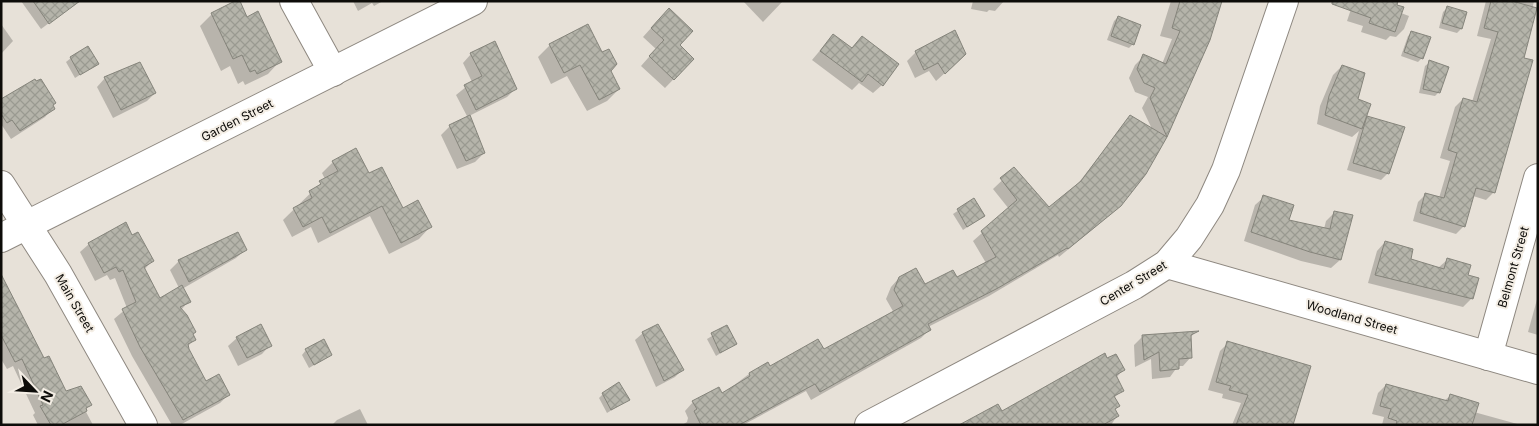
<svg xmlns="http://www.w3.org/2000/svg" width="1539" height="426" font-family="Inter,sans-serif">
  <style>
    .shadow { fill: #0003 }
    .building { fill: url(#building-cross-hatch); stroke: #85847b }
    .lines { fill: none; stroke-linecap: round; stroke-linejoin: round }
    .minor-casing { stroke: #8e8880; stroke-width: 30 }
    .minor { stroke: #fff; stroke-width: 28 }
    .labels { text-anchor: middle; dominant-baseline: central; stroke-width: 4; stroke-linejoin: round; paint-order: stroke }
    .street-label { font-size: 12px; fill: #0d0c09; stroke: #f4eee5 }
  </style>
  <defs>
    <pattern id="building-cross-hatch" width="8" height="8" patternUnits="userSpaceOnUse" patternTransform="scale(1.25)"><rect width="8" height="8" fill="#b5b4aa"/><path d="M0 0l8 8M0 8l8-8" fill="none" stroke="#9a9a91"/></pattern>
  </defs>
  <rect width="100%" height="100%" fill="#e7e1d8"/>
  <g class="shadow">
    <path d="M21 1H58L65 11 41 29Z"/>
    <path d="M353 1H383L374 6 372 3 358 11Z"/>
    <path d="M743 1H783L763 22Z"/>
    <path d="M973 1H1004L995 11 989 10 987 12 971 9Z"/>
    <path d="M1171 1H1221L1209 40 1166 136 1111 214 1059 257 1058 255 989 296 928 327 930 329 921 338 811 400 806 391 743 425H682L687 422 688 418 685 411 693 402 721 395 749 374 823 351 894 313 886 299 891 287 899 278 924 286 956 279 986 263 973 241 1009 209 993 189 1014 169 1049 208 1076 186 1131 116 1152 129 1142 108 1148 97 1135 92 1129 78 1135 65 1144 56 1162 64 1172 39 1160 36Z"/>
    <path d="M1486 1H1534L1494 192 1486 200 1473 196 1464 226 1456 234 1413 221 1418 202 1426 194 1439 198 1450 161 1440 158 1455 107 1463 99 1472 102 1491 39 1477 36Z"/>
    <path d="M1352 6H1395L1401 13 1409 16 1404 29 1396 37 1390 36 1386 40 1361 32 1363 26 1347 21Z"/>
    <path d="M1447 8 1461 29 1457 33 1439 28 1443 12Z"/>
    <path d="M212 14 246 18 280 61 268 74 245 85 243 81 238 84 230 66 221 71 200 26Z"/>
    <path d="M1118 17 1133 44 1129 48 1107 40 1114 21Z"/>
    <path d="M660 18 678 45 693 59 665 88 641 66 656 49 643 37Z"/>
    <path d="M1 24 13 41 1 54Z"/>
    <path d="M954 32 956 63 936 81 929 71 915 78 907 61 916 52Z"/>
    <path d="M1412 32 1422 58 1418 62 1401 56 1408 36Z"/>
    <path d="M833 35 851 49 862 37 882 85 873 93 859 83 852 90 812 60Z"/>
    <path d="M550 45 610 71 619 89 607 101 587 111 567 76 551 84 538 57Z"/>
    <path d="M471 54 515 89 507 97 469 116 484 153 475 162 457 169 441 135 450 126 468 118 456 95 472 82 463 63Z"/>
    <path d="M71 58 97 64 75 78 66 62Z"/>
    <path d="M1430 62 1439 92 1435 96 1419 93 1425 66Z"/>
    <path d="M1342 66 1357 100 1363 122 1368 118 1388 173 1381 180 1347 170 1359 131 1352 137 1317 124 1320 106 1333 75Z"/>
    <path d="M105 78 155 93 147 101 113 118 97 87Z"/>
    <path d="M40 80 53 108 45 117 11 139 1 124V100L24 86Z"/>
    <path d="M333 162 369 175 402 210 430 227 419 239 389 254 370 216 318 243 311 227 292 237 283 220 325 179 322 173Z"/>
    <path d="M1264 197 1288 221 1324 229 1326 221 1335 212 1340 260 1331 268 1301 261 1244 241 1255 205Z"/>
    <path d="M974 200 984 216 963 230 953 214Z"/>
    <path d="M132 237 152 261 144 270 159 299 179 288 170 270 179 261 245 250 236 258 182 289 189 301 181 310 195 339 187 347 206 383 229 394 220 403 180 425H172L132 356 114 319 127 308 115 278 110 280 107 275 95 281 80 252 89 244Z"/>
    <path d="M1385 242 1409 260 1438 268 1447 260 1467 276 1472 298 1463 307 1368 283 1377 251Z"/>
    <path d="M1538 296V335L1528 332Z"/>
    <path d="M1 302 65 392 90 405 85 410 93 425H38L33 415 35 413 13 366 7 369 1 359Z"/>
    <path d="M727 327 735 344 716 356 707 339Z"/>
    <path d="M1195 332 1190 338 1191 357 1183 366H1178L1170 377 1152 379 1151 359 1135 367 1134 345 1143 336Z"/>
    <path d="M643 333 682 370 675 377 656 387 635 340Z"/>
    <path d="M237 338 270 345 262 354 238 366 228 346Z"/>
    <path d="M1228 343 1275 425H1232L1241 403 1222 398 1223 394 1208 390 1220 351Z"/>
    <path d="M306 350 331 355 309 368 302 355Z"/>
    <path d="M1107 360 1123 370 1116 378 1122 390 1114 398 1118 406 1114 410 1117 416 1111 425H962L1001 413Z"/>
    <path d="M1386 385 1444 401 1450 396 1474 412 1521 425H1382L1384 417 1372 414 1378 393Z"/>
    <path d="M603 394 628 400 607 413 599 398Z"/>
    <path d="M360 409 368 425H332L337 420Z"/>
  </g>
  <g class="building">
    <path d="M33 1H80L49 24Z"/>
    <path d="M235 1H240L247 17 258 11 282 62 257 74 255 70 250 72 242 55 233 59 211 13Z"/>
    <path d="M1180 1H1222L1210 40 1167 137 1150 98 1155 88 1144 83 1137 69 1143 54 1166 64 1180 31 1172 28Z"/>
    <path d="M1332 1H1398L1397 5 1404 7 1395 32 1369 23 1371 18 1332 4Z"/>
    <path d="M1491 1H1512L1537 8 1524 58 1533 60 1495 193 1476 188 1465 227 1420 213 1425 193 1444 198 1457 153 1448 150 1463 98 1477 102 1498 32 1484 28Z"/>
    <path d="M1447 6 1467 12 1462 29 1442 23Z"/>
    <path d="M669 8 693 31 680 45 694 59 674 80 649 56 664 40 651 28Z"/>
    <path d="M1118 16 1141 25 1134 45 1111 36Z"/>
    <path d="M588 24 602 52 609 49 617 64 611 71 620 89 599 100 580 65 564 73 549 44Z"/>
    <path d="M955 30 966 54 945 74 938 63 924 70 915 51Z"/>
    <path d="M1411 31 1431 37 1423 59 1404 52Z"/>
    <path d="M833 34 852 48 862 36 899 64 883 86 868 74 862 82 820 51Z"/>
    <path d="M495 41 517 89 476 110 464 85 482 76 470 53Z"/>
    <path d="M88 46 99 64 80 75 70 57Z"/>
    <path d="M1429 60 1449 67 1440 93 1423 89Z"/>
    <path d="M140 62 156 93 121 110 104 77Z"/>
    <path d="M1342 65 1365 73 1358 99 1371 104 1362 129 1325 115 1329 96Z"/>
    <path d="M35 79 36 81 41 79 56 103 53 105 55 109 20 131 12 120 7 123 1 114V99Z"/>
    <path d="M470 115 485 153 466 161 449 125Z"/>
    <path d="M1130 115 1167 137 1146 174 1121 206 1068 249 1067 248 998 288 928 324 931 330 820 392 815 384 739 425H701L694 411 697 409 692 401 719 387 722 393 750 376 749 373 768 362 770 366 818 339 824 349 903 306 894 290 899 277 916 268 925 284 953 270 957 277 996 257 981 231 1017 200 1000 178 1014 167 1049 207 1081 181Z"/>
    <path d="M1367 116 1405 127 1389 174 1353 163Z"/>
    <path d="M356 148 369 173 382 167 403 208 418 200 432 227 401 243 382 206 330 233 322 217 303 227 293 208 312 198 309 191 321 184 319 181 338 171 332 161Z"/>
    <path d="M1263 195 1294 205 1289 220 1330 229 1334 211 1353 215 1341 260 1310 252 1251 232Z"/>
    <path d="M974 198 985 216 967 227 957 209Z"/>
    <path d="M126 222 132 235 138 232 154 261 144 267 160 298 182 285 191 302 180 307 187 315 196 332 193 334 196 340 188 344 189 349 206 381 219 374 230 395 183 420 140 347 122 309 136 302 123 270 119 272 116 267 104 273 88 243Z"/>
    <path d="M238 232 247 250 189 282 178 260Z"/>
    <path d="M1385 241 1413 249 1411 259 1444 269 1447 258 1471 265 1468 275 1479 278 1473 299 1375 275Z"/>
    <path d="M1 274 44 358 49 356 66 391 81 386 92 405 86 408 87 411 61 425H51L40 406 43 405 22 359 15 362 1 335Z"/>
    <path d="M261 324 272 346 247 358 236 337Z"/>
    <path d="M658 324 684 370 664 381 642 332Z"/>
    <path d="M727 325 737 344 720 353 711 333Z"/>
    <path d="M1199 331 1191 335 1192 358 1179 359V369L1160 371 1159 352 1144 360 1142 335Z"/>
    <path d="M324 339 332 355 314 365 305 349Z"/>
    <path d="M1227 341 1311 366 1293 425H1236L1248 395 1229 390 1231 386 1216 382Z"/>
    <path d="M1105 353 1107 358 1116 354 1125 370 1116 375 1124 391 1114 396 1120 406 1115 409 1119 416 1103 425H959L998 404 1002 411Z"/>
    <path d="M619 382 630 400 611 410 602 393Z"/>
    <path d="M1386 384 1448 401 1450 394 1479 403 1472 425H1396L1397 421 1388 418 1391 409 1380 406Z"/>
  </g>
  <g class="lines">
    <g class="minor-casing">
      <g id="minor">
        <path d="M294 1 333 72"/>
        <path d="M1 185 58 274 143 425"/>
        <path d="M1 238 473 1"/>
        <path d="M1167 264 1538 370"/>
        <path d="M1488 356 1538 178"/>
        <path d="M869 425 1134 285 1167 264 1189 238 1210 205 1226 170 1284 1"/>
      </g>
    </g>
    <use href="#minor" class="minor"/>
  </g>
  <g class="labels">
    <g class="street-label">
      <text transform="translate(237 120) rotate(-27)">Garden Street</text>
      <text transform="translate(1513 267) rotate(-74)">Belmont Street</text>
      <text transform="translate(1133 283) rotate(-31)">Center Street</text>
      <text transform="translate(75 303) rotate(60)">Main Street</text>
      <text transform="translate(1352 317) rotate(16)">Woodland Street</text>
    </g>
  </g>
  <rect width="1539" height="426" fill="none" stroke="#0d0c09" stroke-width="5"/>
  <g transform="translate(35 391) rotate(115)" stroke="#f4eee5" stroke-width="4" paint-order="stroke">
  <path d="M0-4L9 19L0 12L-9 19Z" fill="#0d0c09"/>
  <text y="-8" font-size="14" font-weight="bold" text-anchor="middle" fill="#0d0c09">N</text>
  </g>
</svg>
